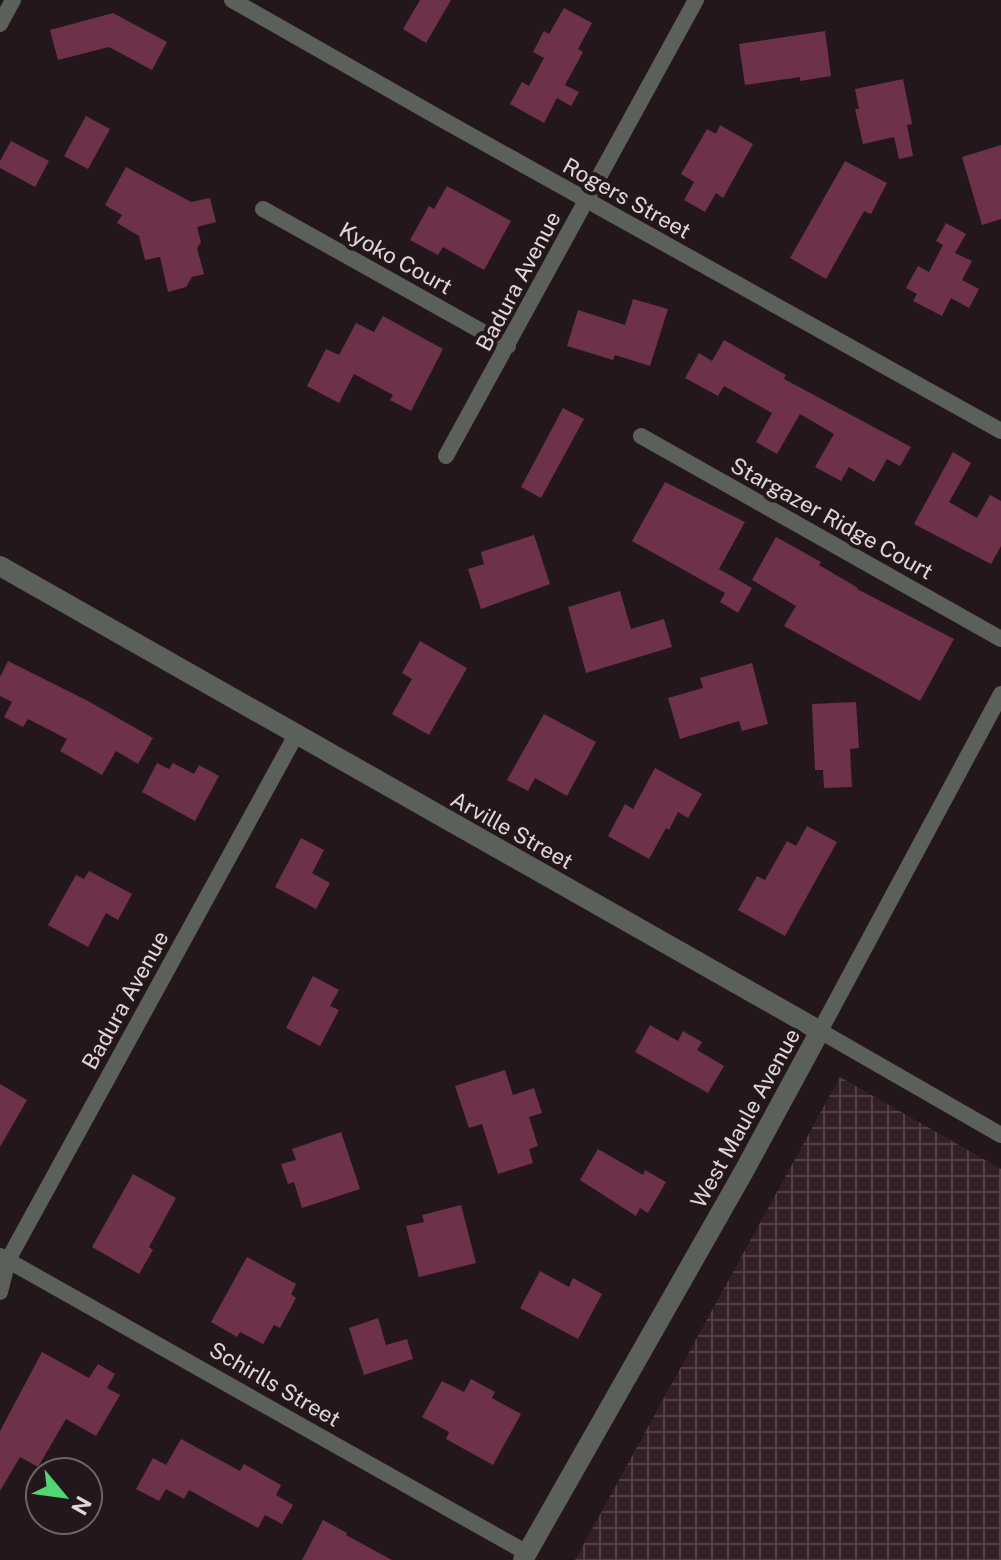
<svg xmlns="http://www.w3.org/2000/svg" width="1001" height="1560" font-family="'Public Sans',sans-serif">
  <style>
    .industrial { fill: url(#industrial-grid) }
    .building { fill: #6d3149 }
    .lines { fill: none; stroke-linecap: round; stroke-linejoin: round }
    .minor { stroke: #5b605b; stroke-width: 16 }
    .tertiary { stroke: #5b605b; stroke-width: 20 }
    .labels { text-anchor: middle; dominant-baseline: central; stroke-width: 8; stroke-linejoin: round; paint-order: stroke }
    .street-label { font-size: 22px; fill: #e0d6d9; stroke: #24171b }
  </style>
  <defs>
    <pattern id="industrial-grid" width="8" height="8" patternUnits="userSpaceOnUse" patternTransform="scale(2)"><rect width="8" height="8" fill="#331f26"/><path d="M0 4h8M4 0v8" fill="none" stroke="#503f45"/></pattern>
  </defs>
  <rect width="100%" height="100%" fill="#24171b"/>
  <path class="industrial" d="M840 1077 1001 1169V1560H575Z"/>
  <g class="building">
    <path d="M420 0H451L426 43 403 29Z"/>
    <path d="M564 8 592 23 578 49 583 52 565 85 579 92 571 106 557 98 544 123 510 104 522 82 529 86 544 58 533 52 544 31 549 34Z"/>
    <path d="M113 13 167 42 152 70 109 47 58 60 50 30Z"/>
    <path d="M825 31 831 76 800 81V77L745 85 739 44Z"/>
    <path d="M903 79 912 124 907 125 913 156 899 159 894 137 863 144 855 109H859L855 89Z"/>
    <path d="M86 116 110 129 88 169 64 156Z"/>
    <path d="M720 125 753 144 723 198 716 193 705 212 684 200 694 182 681 174 707 129 716 134Z"/>
    <path d="M11 141 49 161 35 187 0 168V161Z"/>
    <path d="M1001 145V219L982 225 962 157Z"/>
    <path d="M845 161 887 183 871 214 864 211 826 279 790 258Z"/>
    <path d="M126 167 191 202 210 198 216 222 197 227 201 242 197 248 204 274 192 277 186 287 168 292 160 257 145 260 139 236 117 223 122 215 105 205Z"/>
    <path d="M447 186 511 221 484 270 443 247 438 255 410 240 429 206 434 209Z"/>
    <path d="M946 223 966 234 955 253 972 261 962 280 979 289 969 308 951 298 942 316 913 301 917 294 906 288 918 266 929 272 943 245 936 241Z"/>
    <path d="M633 299 668 309 650 366 615 355 613 360 567 346 578 310 625 325Z"/>
    <path d="M383 316 443 349 411 411 390 400 393 395 354 374 339 403 307 386 326 349 339 355 356 323 374 332Z"/>
    <path d="M724 340 786 375 784 379 911 447 900 466 887 459 874 482 849 467 841 481 815 467 834 434 800 414 777 454 756 442 772 413 724 386 718 396 685 378 699 353 712 361Z"/>
    <path d="M563 408 584 419 541 498 521 487Z"/>
    <path d="M953 452 971 463 949 502 977 518 990 495 1001 501V546L991 564 914 524Z"/>
    <path d="M665 482 745 522 719 569 752 588 738 613 720 602 725 593 632 541Z"/>
    <path d="M534 535 550 584 481 609 468 569 484 564 481 552Z"/>
    <path d="M776 537 821 562 819 565 858 588 857 589 954 639 920 701 784 626 796 606 752 580Z"/>
    <path d="M620 591 631 629 664 619 672 647 586 673 568 607Z"/>
    <path d="M420 641 467 668 429 735 392 714 412 679 402 673Z"/>
    <path d="M8 661 88 701 153 738 138 764 116 751 102 775 60 751 67 739 28 719 23 727 4 717 12 702 0 696V677Z"/>
    <path d="M752 663 768 724 742 731 739 721 680 739 668 698 703 688 700 678Z"/>
    <path d="M856 702 859 748 850 749 852 787 824 788 823 770H815L812 704Z"/>
    <path d="M544 714 596 742 567 796 535 778 528 791 507 780Z"/>
    <path d="M157 763 169 769 173 763 194 774 199 765 219 776 195 821 142 792Z"/>
    <path d="M655 768 702 794 688 818 678 812 669 830 666 828 649 859 608 836 625 804 633 809Z"/>
    <path d="M807 826 837 842 785 936 738 910 757 876 765 880 787 841 796 846Z"/>
    <path d="M301 838 324 850 312 873 330 883 316 909 275 887Z"/>
    <path d="M89 871 132 894 118 920 106 913 88 947 48 925 76 875 84 879Z"/>
    <path d="M313 976 339 990 330 1006 339 1010 320 1046 286 1028Z"/>
    <path d="M650 1025 678 1041 683 1031 702 1042 697 1050 724 1066 708 1093 635 1052Z"/>
    <path d="M505 1070 513 1095 534 1088 542 1113 529 1117 538 1146 529 1149 533 1163 498 1174 482 1124 469 1128 455 1086Z"/>
    <path d="M0 1084 27 1100 0 1147Z"/>
    <path d="M341 1132 360 1189 302 1208 294 1182 288 1184 281 1164 296 1160 292 1149Z"/>
    <path d="M598 1149 643 1175 645 1170 666 1182 648 1213 640 1208 636 1216 580 1180Z"/>
    <path d="M133 1174 176 1198 149 1247 153 1250 139 1274 92 1247Z"/>
    <path d="M461 1205 476 1263 419 1277 406 1226 424 1222 422 1215Z"/>
    <path d="M247 1257 296 1284 291 1294 296 1298 280 1328 274 1325 263 1344 240 1332 237 1337 211 1322Z"/>
    <path d="M540 1271 569 1287 573 1278 602 1294 578 1339 520 1308Z"/>
    <path d="M378 1318 386 1345 407 1339 413 1359 364 1375 349 1328Z"/>
    <path d="M42 1352 89 1378 98 1364 115 1374 107 1388 120 1395 96 1436 66 1419 38 1467 20 1457 0 1491V1431Z"/>
    <path d="M471 1379 495 1392 492 1398 521 1414 493 1465 446 1439 449 1432 422 1417 442 1381 464 1392Z"/>
    <path d="M181 1439 240 1471 244 1464 281 1485 276 1495 293 1505 282 1524 265 1515 258 1528 189 1490 184 1499 166 1489 159 1501 136 1489 153 1458 166 1465Z"/>
    <path d="M323 1520 347 1533 346 1535 392 1560H302Z"/>
  </g>
  <g class="lines">
    <g class="minor">
      <path d="M232 0 443 120 1001 431"/>
      <path d="M0 24 13 0"/>
      <path d="M263 209 508 346"/>
      <path d="M641 436 1001 639"/>
      <path d="M446 456 696 0"/>
      <path d="M1001 694 820 1031 1001 1135"/>
      <path d="M0 1256 527 1553"/>
      <path d="M0 1292 8 1260 297 733"/>
    </g>
    <path class="tertiary" d="M0 566 820 1031 743 1173 523 1560"/>
  </g>
  <g class="labels">
    <g class="street-label">
      <text transform="translate(627 198) rotate(29)">Rogers Street</text>
      <text transform="translate(396 258) rotate(29)">Kyoko Court</text>
      <text transform="translate(518 281) rotate(-62)">Badura Avenue</text>
      <text transform="translate(832 518) rotate(29)">Stargazer Ridge Court</text>
      <text transform="translate(512 830) rotate(29)">Arville Street</text>
      <text transform="translate(125 1000) rotate(-61)">Badura Avenue</text>
      <text transform="translate(745 1118) rotate(-61)">West Maule Avenue</text>
      <text transform="translate(275 1384) rotate(30)">Schirlls Street</text>
    </g>
  </g>
  <g transform="translate(64 1496) rotate(119)"><circle r="38" fill="#24171b" stroke="#6f6367" stroke-width="2"/>
  <path d="M0-6L14 30L0 20L-14 30Z" fill="#51d674"/>
  <text y="-12" font-size="22" font-weight="bold" text-anchor="middle" fill="#e0d6d9">N</text>
  </g>
</svg>
